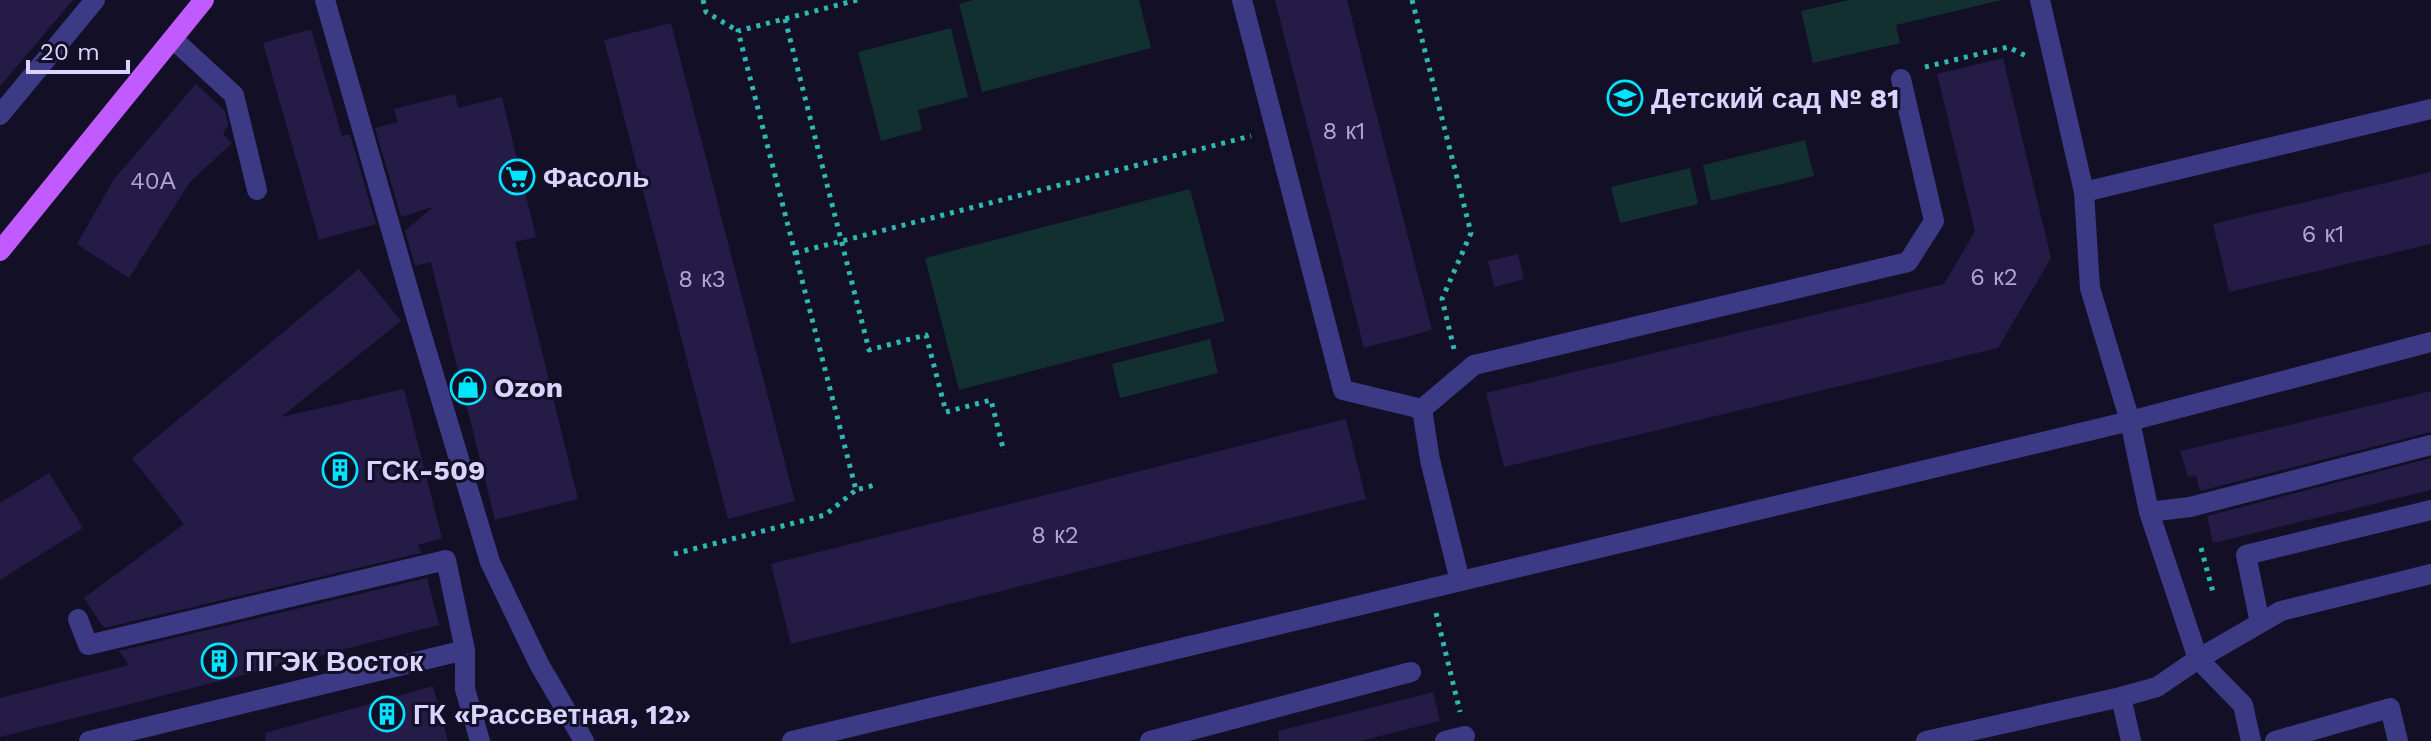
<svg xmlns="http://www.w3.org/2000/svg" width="2431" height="741" font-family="'Work Sans',sans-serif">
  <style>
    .green { fill: #12302f }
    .building { fill: #241b47 }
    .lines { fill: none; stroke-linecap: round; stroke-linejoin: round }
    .path { stroke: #2fb8b0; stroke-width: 5; stroke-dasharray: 4 6; stroke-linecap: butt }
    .minor { stroke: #3d3a85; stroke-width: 20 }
    .major { stroke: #c25bff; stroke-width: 20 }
    .labels { text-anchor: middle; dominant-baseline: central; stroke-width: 6; stroke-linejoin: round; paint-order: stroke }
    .number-label { font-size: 24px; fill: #aca6d1 }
    .poi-label { font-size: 28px; font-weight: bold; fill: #d9d4ff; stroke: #130f26; text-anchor: start }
  </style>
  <rect width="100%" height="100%" fill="#130f26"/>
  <g class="green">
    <path d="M973 0H1139L1151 48 982 92 959 4Z"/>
    <path d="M1849 0H2002L1896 25 1900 43 1813 63 1801 11Z"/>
    <path d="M951 28 968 97 918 110 922 130 881 141 858 52Z"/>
    <path d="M1805 140 1814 176 1711 201 1703 165Z"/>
    <path d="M1690 168 1698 204 1620 223 1611 187Z"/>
    <path d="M1190 189 1225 321 959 390 925 258Z"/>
    <path d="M1210 339 1218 373 1120 398 1112 364Z"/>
  </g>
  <g class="building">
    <path d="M0 0H73L0 86Z"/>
    <path d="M1275 0H1347L1432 330 1364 348Z"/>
    <path d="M671 23 795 501 728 519 604 40Z"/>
    <path d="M311 29 342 136 350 134 376 224 319 240 263 43Z"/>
    <path d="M2003 58 2051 258 1998 348 1504 467 1486 393 1944 284 1975 231 1937 74Z"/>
    <path d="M196 84 225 111 228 125 223 134 232 143 190 182 129 278 77 244 114 179Z"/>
    <path d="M455 94 458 108 502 97 536 237 515 242 578 499 495 520 431 262 415 266 405 231 433 207 401 217 375 128 398 122 394 109Z"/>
    <path d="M2431 172V244L2229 292 2213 224Z"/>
    <path d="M1518 254 1524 279 1494 287 1488 261Z"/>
    <path d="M359 269 401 321 281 417 404 389 442 538 418 545 421 553 104 628 84 598 184 524 132 458Z"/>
    <path d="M2431 391V432L2200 491 2196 475 2188 477 2180 451Z"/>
    <path d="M1346 419 1366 499 791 644 771 564Z"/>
    <path d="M2431 458V490L2213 543 2207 516Z"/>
    <path d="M49 473 83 528 0 580V503Z"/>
    <path d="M427 578 439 625 0 737V698L129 665 119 651Z"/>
    <path d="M433 686 448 741H266L265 733Z"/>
    <path d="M1433 692 1440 721 1360 741H1279L1278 731Z"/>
  </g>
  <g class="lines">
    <g class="path">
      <path d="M703 0 706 12 738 31"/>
      <path d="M857 0 738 31 856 490 875 485"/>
      <path d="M1412 0 1471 233 1442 299 1454 349"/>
      <path d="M785 19 869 350 926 335 946 412 991 400 1004 452"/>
      <path d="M1925 67 2008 47 2026 56"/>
      <path d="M795 253 1251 136"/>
      <path d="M2201 548 2214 596"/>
      <path d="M674 554 825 515 856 490"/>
      <path d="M1436 613 1460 712"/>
    </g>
    <g class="minor">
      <path d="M325 0 413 306 490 562 539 664 584 741"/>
      <path d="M1242 0 1343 390 1422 409 1474 365 1908 262 1934 221 1901 79"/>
      <path d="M2040 0 2084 192 2090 288 2130 421 2149 512 2198 659 2243 705 2251 741"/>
      <path d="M173 39 234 95 257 190"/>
      <path d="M0 115 95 0"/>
      <path d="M2084 192 2431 109"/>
      <path d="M1422 409 1430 460 1460 581"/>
      <path d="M2149 512 2190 507 2431 445"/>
      <path d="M78 619 88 645 446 560 465 650"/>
      <path d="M2260 623 2246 555 2431 510"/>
      <path d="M2121 697 2131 741"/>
      <path d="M89 741 465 650V689L480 741"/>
      <path d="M792 741 2130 421 2431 342"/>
      <path d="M1150 741 1411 672"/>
      <path d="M1445 741 1465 736"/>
      <path d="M1926 741 2121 697 2157 687 2198 659 2281 611 2431 574"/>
      <path d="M2275 741 2390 708 2398 741"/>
    </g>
    <path class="major" d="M0 251 204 0"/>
  </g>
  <defs>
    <g id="school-ring" transform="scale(1.8)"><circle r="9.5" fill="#130f26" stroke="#00e5ff" stroke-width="1.5"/><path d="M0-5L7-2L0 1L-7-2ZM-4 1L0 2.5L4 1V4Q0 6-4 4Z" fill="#00e5ff"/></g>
    <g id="supermarket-ring" transform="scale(1.8)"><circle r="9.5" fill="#130f26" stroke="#00e5ff" stroke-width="1.5"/><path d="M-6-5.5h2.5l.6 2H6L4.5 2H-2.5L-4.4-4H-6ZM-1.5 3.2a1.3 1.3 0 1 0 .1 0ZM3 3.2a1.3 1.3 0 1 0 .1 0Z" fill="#00e5ff"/></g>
    <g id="shop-ring" transform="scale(1.8)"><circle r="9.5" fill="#130f26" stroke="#00e5ff" stroke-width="1.5"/><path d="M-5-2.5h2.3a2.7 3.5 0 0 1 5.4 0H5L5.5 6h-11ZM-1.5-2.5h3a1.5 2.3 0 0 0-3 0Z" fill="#00e5ff"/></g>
    <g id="building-ring" transform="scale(1.8)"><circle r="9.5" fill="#130f26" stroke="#00e5ff" stroke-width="1.5"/><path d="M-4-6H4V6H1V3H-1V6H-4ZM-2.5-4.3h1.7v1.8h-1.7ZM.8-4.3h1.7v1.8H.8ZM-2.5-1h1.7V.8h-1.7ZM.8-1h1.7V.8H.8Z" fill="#00e5ff"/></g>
  </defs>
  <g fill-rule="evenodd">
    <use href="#school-ring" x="1625" y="98"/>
    <use href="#supermarket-ring" x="517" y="177"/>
    <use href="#shop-ring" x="468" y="387"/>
    <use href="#building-ring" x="340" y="470"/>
    <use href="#building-ring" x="219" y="661"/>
    <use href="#building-ring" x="387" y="714"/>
  </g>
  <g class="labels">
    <g class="number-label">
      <text x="1344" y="131">8 к1</text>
      <text x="153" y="181">40А</text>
      <text x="2323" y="234">6 к1</text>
      <text x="1994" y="277">6 к2</text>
      <text x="702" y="279">8 к3</text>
      <text x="1055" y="535">8 к2</text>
    </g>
    <g class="poi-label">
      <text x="1651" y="98">Детский сад № 81</text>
      <text x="543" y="177">Фасоль</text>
      <text x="494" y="387">Ozon</text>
      <text x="366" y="470">ГСК-509</text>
      <text x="245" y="661">ПГЭК Восток</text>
      <text x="413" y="714">ГК «Рассветная, 12»</text>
    </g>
  </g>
  <path d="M28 60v12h100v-12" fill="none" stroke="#d9d4ff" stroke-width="4"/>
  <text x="40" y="60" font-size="24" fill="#d9d4ff" stroke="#130f26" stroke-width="6" paint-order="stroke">20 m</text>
</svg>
